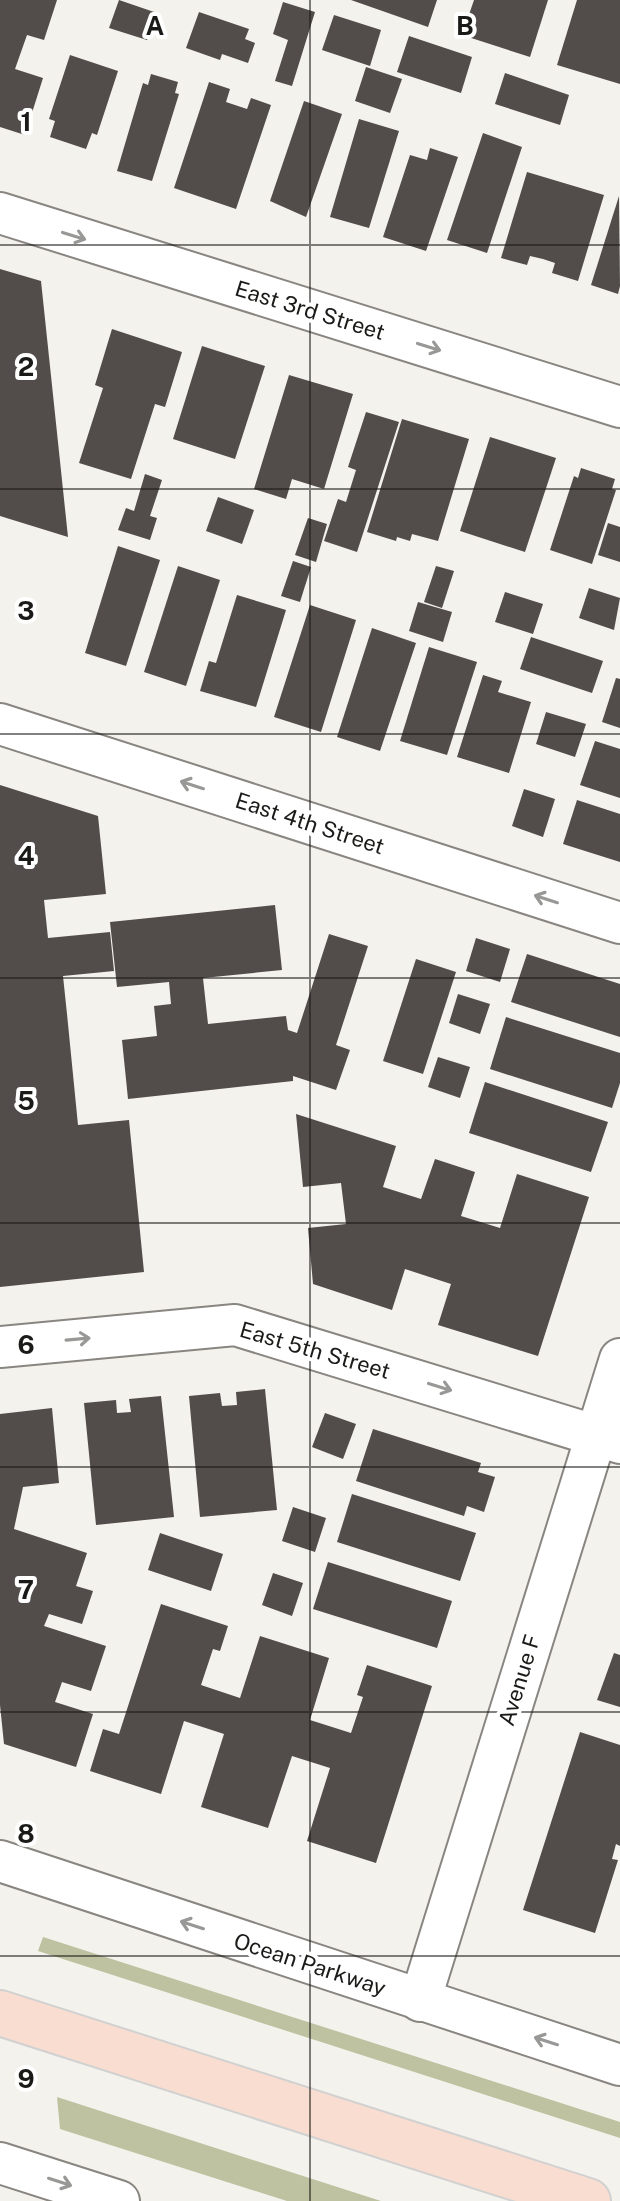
<svg xmlns="http://www.w3.org/2000/svg" width="620" height="2201" font-family="'Public Sans',sans-serif">
  <style>
    .green { fill: #bec2a0 }
    .building { fill: #524c4b }
    .lines { fill: none; stroke-linecap: round; stroke-linejoin: round }
    .street-casing { stroke: #898681; stroke-width: 44 }
    .primary-casing { stroke: #d1d1d1; stroke-width: 48 }
    .street { stroke: #fff; stroke-width: 40 }
    .primary { stroke: #f8ddd0; stroke-width: 44 }
    .oneway { stroke: #989897 }
    .grid { fill: none; stroke: #1a1a18; stroke-width: 2; stroke-opacity: 0.55 }
    .labels { text-anchor: middle; dominant-baseline: central; stroke-width: 8; stroke-linejoin: round; paint-order: stroke }
    .street-label { font-size: 22px; fill: #1a1a18; stroke: #fff }
    .grid-label { font-size: 26px; text-anchor: middle; font-weight: bold; fill: #1a1a18; stroke: #fff; stroke-width: 8; stroke-linejoin: round; paint-order: stroke }
  </style>
  <rect width="100%" height="100%" fill="#f4f2ec"/>
  <g class="green">
    <path d="M43 1937 620 2122V2138L38 1951Z"/>
    <path d="M57 2097 381 2201H287L60 2129Z"/>
  </g>
  <g class="building">
    <path d="M0 0H57L44 40 27 35 15 69 43 78 25 135 0 127Z"/>
    <path d="M119 0 157 13 147 40 109 28Z"/>
    <path d="M351 0H437L428 27Z"/>
    <path d="M474 0H548L530 57 462 35Z"/>
    <path d="M577 0H620V84L557 65Z"/>
    <path d="M283 2 315 12 292 86 275 81 288 40 273 34Z"/>
    <path d="M199 12 249 29 245 39 255 43 248 63 222 54 220 60 186 48Z"/>
    <path d="M334 15 381 30 370 66 322 50Z"/>
    <path d="M409 36 472 57 461 93 397 72Z"/>
    <path d="M70 55 118 71 97 135 92 133 86 149 50 137 55 121 49 119Z"/>
    <path d="M366 67 402 79 390 113 355 101Z"/>
    <path d="M505 73 569 95 560 125 495 104Z"/>
    <path d="M151 74 178 82 175 93 179 94 152 181 117 171 143 83 148 85Z"/>
    <path d="M209 82 230 89 226 102 247 109 251 98 271 105 236 209 174 188Z"/>
    <path d="M304 101 342 114 306 217 270 201Z"/>
    <path d="M359 119 399 131 369 228 330 217Z"/>
    <path d="M483 133 522 147 487 253 447 240Z"/>
    <path d="M430 148 458 157 426 251 383 237 410 155 427 160Z"/>
    <path d="M527 172 604 195 578 281 552 273 555 263 543 259 530 256 527 265 501 258Z"/>
    <path d="M619 196 620 286 618 294 591 285Z"/>
    <path d="M0 269 41 281 68 537 0 516Z"/>
    <path d="M112 329 182 352 165 407 155 404 131 479 79 463 103 388 95 385Z"/>
    <path d="M202 346 265 366 235 459 173 439Z"/>
    <path d="M289 375 353 394 324 489 292 479 286 499 254 489Z"/>
    <path d="M366 412 399 422 357 552 324 541 338 499 346 502 356 470 348 467Z"/>
    <path d="M402 419 469 439 438 541 412 534 410 541 397 537 396 541 367 532Z"/>
    <path d="M490 437 556 458 525 552 460 531Z"/>
    <path d="M581 468 615 479 612 489 616 490 592 564 550 550 574 476 578 478Z"/>
    <path d="M145 474 162 480 150 516 157 518 150 540 118 530 126 508 134 511Z"/>
    <path d="M218 497 254 510 242 544 206 531Z"/>
    <path d="M308 518 327 524 316 562 295 555Z"/>
    <path d="M608 523 620 527V562L598 555Z"/>
    <path d="M118 546 160 560 126 666 85 653Z"/>
    <path d="M293 561 311 567 300 602 281 596Z"/>
    <path d="M178 566 220 580 186 686 144 672Z"/>
    <path d="M436 566 454 571 442 608 424 602Z"/>
    <path d="M589 588 620 598 614 630 579 618Z"/>
    <path d="M505 592 543 604 533 634 495 622Z"/>
    <path d="M237 595 286 610 256 707 200 691 209 661 216 663Z"/>
    <path d="M418 602 452 612 443 642 409 631Z"/>
    <path d="M310 605 356 620 321 732 274 717Z"/>
    <path d="M372 628 416 643 380 751 337 737Z"/>
    <path d="M531 637 603 661 592 693 520 669Z"/>
    <path d="M429 647 477 662 447 755 400 741Z"/>
    <path d="M483 675 502 681 498 692 531 702 509 773 457 757Z"/>
    <path d="M616 678 620 679V728L602 722Z"/>
    <path d="M546 712 586 724 575 757 536 744Z"/>
    <path d="M595 741 620 749V798L580 785Z"/>
    <path d="M0 785 98 816 106 894 44 900 48 938 110 932 114 971 63 976 67 1014 78 1125 129 1120 144 1272 0 1287Z"/>
    <path d="M524 789 555 799 543 837 512 826Z"/>
    <path d="M577 800 620 814V862L563 844Z"/>
    <path d="M275 905 282 970 203 978 208 1024 286 1016 288 1030 297 1033 329 934 368 946 336 1045 350 1050 336 1090 293 1076V1081L128 1099 122 1040 157 1036 154 1006 171 1004 169 982 117 987 110 922Z"/>
    <path d="M476 938 510 949 500 982 466 971Z"/>
    <path d="M527 954 620 984V1037L511 1002Z"/>
    <path d="M416 959 456 972 423 1074 383 1061Z"/>
    <path d="M458 994 490 1004 480 1034 449 1023Z"/>
    <path d="M506 1017 620 1053V1083L612 1108 490 1069Z"/>
    <path d="M438 1057 470 1067 460 1098 428 1087Z"/>
    <path d="M485 1082 608 1122 591 1172 469 1133Z"/>
    <path d="M296 1114 396 1146 383 1187 421 1199 435 1159 475 1172 461 1216 500 1228 517 1174 589 1197 538 1356 438 1325 451 1284 405 1269 392 1310 313 1284 308 1228 346 1224 341 1183 303 1187Z"/>
    <path d="M265 1389 277 1510 200 1517 189 1396 220 1393 222 1406 237 1405 236 1392Z"/>
    <path d="M161 1396 174 1517 96 1525 84 1403 116 1400 117 1413 131 1412 129 1399Z"/>
    <path d="M52 1408 59 1483 23 1487 14 1529 87 1553 76 1586 93 1591 82 1624 49 1614 44 1626 106 1646 91 1691 62 1682 55 1702 93 1714 76 1767 4 1744 0 1705V1414Z"/>
    <path d="M325 1413 356 1424 343 1459 312 1447Z"/>
    <path d="M373 1429 481 1463 478 1472 495 1477 484 1512 467 1506 464 1516 356 1481Z"/>
    <path d="M352 1494 476 1533 460 1581 337 1542Z"/>
    <path d="M293 1507 326 1518 315 1552 282 1541Z"/>
    <path d="M160 1533 223 1554 211 1591 148 1570Z"/>
    <path d="M328 1562 452 1601 437 1648 313 1609Z"/>
    <path d="M273 1573 303 1583 292 1616 262 1605Z"/>
    <path d="M161 1604 228 1626 220 1651 213 1649 201 1685 240 1698 260 1636 329 1658 310 1720 351 1733 363 1697 357 1695 367 1665 432 1686 376 1863 307 1841 330 1768 292 1756 268 1828 201 1807 224 1734 184 1721 161 1794 90 1771 103 1729 119 1734Z"/>
    <path d="M614 1653 620 1655V1707L597 1700Z"/>
    <path d="M580 1732 620 1745V1846L616 1844 612 1859 618 1860 595 1933 523 1910Z"/>
  </g>
  <g class="lines">
    <g class="street-casing">
      <g id="street">
        <path d="M0 213 620 407"/>
        <path d="M0 724 620 923"/>
        <path d="M0 1347 235 1325 620 1443"/>
        <path d="M0 1861 620 2065"/>
        <path d="M420 2001 620 1359"/>
        <path d="M0 2163 119 2201"/>
      </g>
    </g>
    <g class="primary-casing">
      <path id="primary" d="M0 2013 588 2201"/>
    </g>
    <use href="#street" class="street"/>
    <use href="#primary" class="primary"/>
  </g>
  <defs><path id="oneway-shaft" d="M-6 0H5M1.5-3L5.5 0L1.5 3" fill="none" stroke-width="1.6" stroke-linecap="round" stroke-linejoin="round" transform="scale(2)"/></defs>
  <g class="oneway">
    <use href="#oneway-shaft" transform="translate(74 236) rotate(17)"/>
    <use href="#oneway-shaft" transform="translate(429 347) rotate(17)"/>
    <use href="#oneway-shaft" transform="translate(192 785) rotate(-162)"/>
    <use href="#oneway-shaft" transform="translate(546 899) rotate(-162)"/>
    <use href="#oneway-shaft" transform="translate(78 1339) rotate(-5)"/>
    <use href="#oneway-shaft" transform="translate(440 1387) rotate(17)"/>
    <use href="#oneway-shaft" transform="translate(192 1925) rotate(-162)"/>
    <use href="#oneway-shaft" transform="translate(546 2041) rotate(-162)"/>
    <use href="#oneway-shaft" transform="translate(60 2182) rotate(18)"/>
  </g>
  <path class="grid" d="M310 0V2201M0 245H620M0 489H620M0 734H620M0 978H620M0 1223H620M0 1467H620M0 1712H620M0 1956H620"/>
  <g class="labels">
    <g class="street-label">
      <text transform="translate(310 310) rotate(17)">East 3rd Street</text>
      <text transform="translate(310 823) rotate(18)">East 4th Street</text>
      <text transform="translate(315 1350) rotate(16)">East 5th Street</text>
      <text transform="translate(519 1680) rotate(-73)">Avenue F</text>
      <text transform="translate(310 1964) rotate(18)">Ocean Parkway</text>
    </g>
  </g>
  <g class="grid-label">
    <text x="155" y="35">A</text>
    <text x="465" y="35">B</text>
    <text x="26" y="131">1</text>
    <text x="26" y="376">2</text>
    <text x="26" y="620">3</text>
    <text x="26" y="865">4</text>
    <text x="26" y="1110">5</text>
    <text x="26" y="1354">6</text>
    <text x="26" y="1599">7</text>
    <text x="26" y="1843">8</text>
    <text x="26" y="2088">9</text>
  </g>
</svg>
